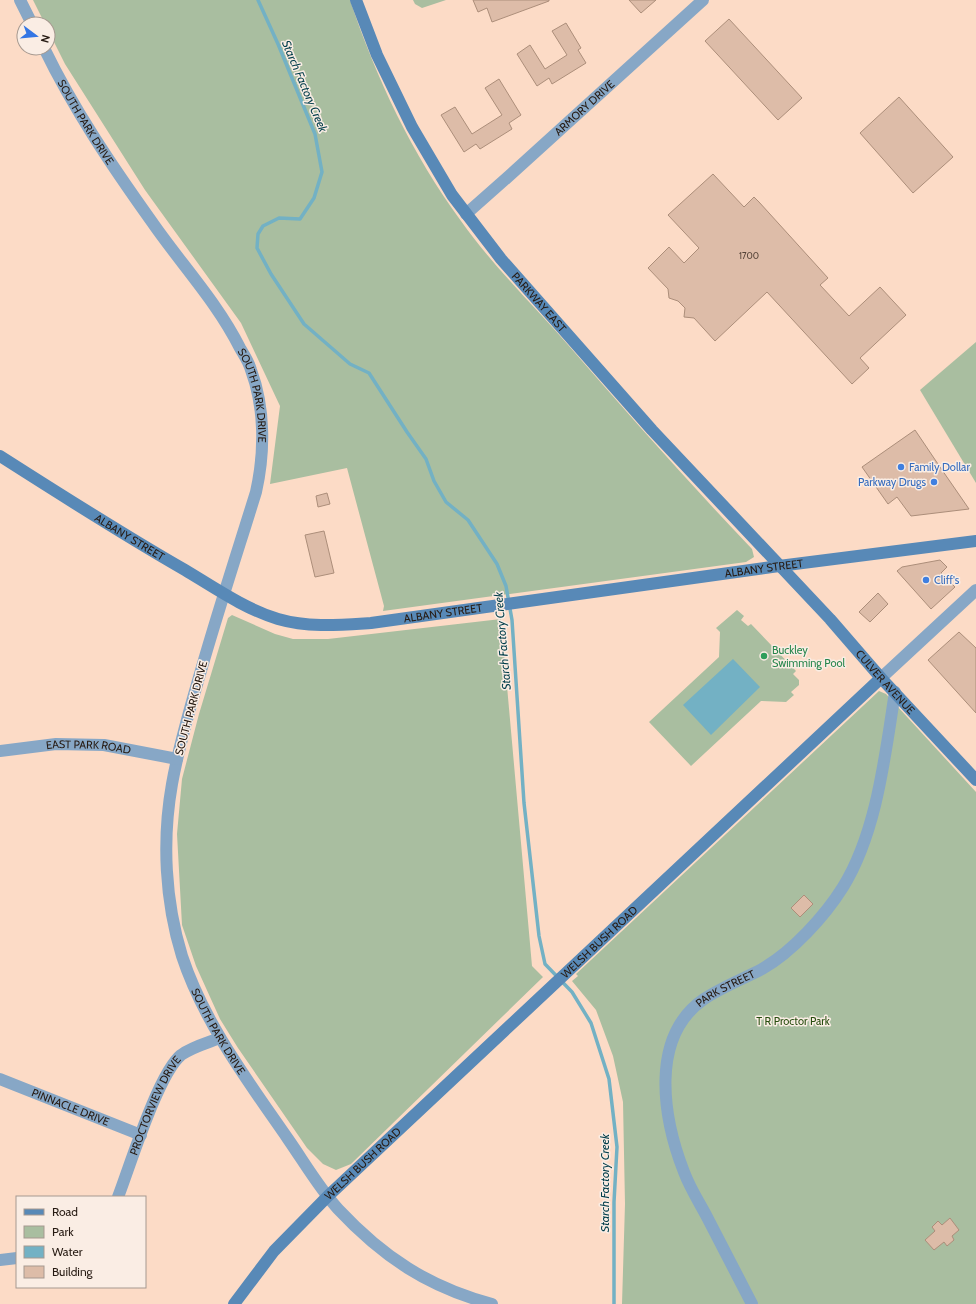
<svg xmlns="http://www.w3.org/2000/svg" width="976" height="1304" font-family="Cabin,sans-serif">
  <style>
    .green { fill: #a9bea0 }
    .water { fill: #73b1c4 }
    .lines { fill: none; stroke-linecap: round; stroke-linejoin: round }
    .stream { stroke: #73b1c4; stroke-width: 3.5 }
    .building { fill: #ddbca8; stroke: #ac8e7a }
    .street { stroke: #87a7c6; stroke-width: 12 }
    .secondary { stroke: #5889b7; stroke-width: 12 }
    .shop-dot { fill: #3f7fe0; stroke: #faede4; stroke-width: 1.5 }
    .leisure-dot { fill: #2e9e5b; stroke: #faede4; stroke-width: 1.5 }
    .labels { text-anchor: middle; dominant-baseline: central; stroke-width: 3; stroke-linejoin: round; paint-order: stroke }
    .number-label { font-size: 9px; fill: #544338 }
    .street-label { font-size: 11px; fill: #271b13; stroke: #faede4 }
    .shop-label { font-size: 11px; fill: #366cbe; stroke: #faede4; text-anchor: start }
    .leisure-label { font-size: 11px; fill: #27864d; stroke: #faede4; text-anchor: start }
    .park-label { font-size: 11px; fill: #284e10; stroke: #faede4 }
    .water-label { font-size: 12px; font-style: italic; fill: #003d4a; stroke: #faede4 }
  </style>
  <rect width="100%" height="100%" fill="#fcdbc6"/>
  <g class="green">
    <path d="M33 0H350C376 78 412 154 461 221 493 266 533 305 569 346 629 415 689 483 752 549L754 557 746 562 383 611 384 606 347 468 270 484 280 406 241 323 145 190 65 64 48 30V24H45Z"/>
    <path d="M413 0H446L422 8 415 4Z"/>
    <path d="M976 342V483L920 390Z"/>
    <path d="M737 610 744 616 741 620 748 626 751 624 796 671 793 674 799 680V685L791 692 794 695 786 702 761 701 691 766 649 722 719 657 720 632 716 628Z"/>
    <path d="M232 615 275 634 293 639H328L501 619 532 966 543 977 351 1164 336 1170 323 1164 307 1148 238 1048 220 1019 196 966 182 925 177 834 182 779 199 714 228 618Z"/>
    <path d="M879 691 886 694 976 792V1304H622L625 1204 623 1102 613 1056 596 1010 572 981 578 976 576 974Z"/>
  </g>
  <path class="water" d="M733 659 760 687 711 735 683 705Z"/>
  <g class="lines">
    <path class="stream" d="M258 0 278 44 315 134 322 172 314 198 300 219 279 218 263 226 258 234 257 248 271 274 304 324 350 364 369 373 407 432 426 459 434 481 446 502 468 520 497 564 506 586 512 620 524 803 539 936 545 964 572 992 591 1023 609 1079 617 1147 614 1202V1304"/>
  </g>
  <g class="building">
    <path d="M473 0H549V1L492 22 487 8 478 12Z"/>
    <path d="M629 0H656L641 13Z"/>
    <path d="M729 19 802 98 778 120 705 41Z"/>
    <path d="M566 23 581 48 578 50 586 63 552 84 549 78 537 86 517 54 530 45 545 69 567 55 552 31Z"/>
    <path d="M499 79 521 115 509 123 512 129 480 149 476 144 464 152 441 115 455 107 472 134 502 115 485 88Z"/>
    <path d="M899 97 953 157 913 193 860 133Z"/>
    <path d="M713 174 744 207 754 197 759 202 828 278 820 285 849 316 880 287 906 315 860 358 869 368 852 384 767 292 715 341 694 318 684 317 685 308 678 301 669 298 668 289 648 268 669 247 684 263 699 248 668 215Z"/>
    <path d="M915 430 940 467 969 509 911 516 897 497 888 504 862 467Z"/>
    <path d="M327 493 330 504 318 507 316 496Z"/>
    <path d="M324 531 334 573 315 577 305 535Z"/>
    <path d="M940 560 947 567 941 573 955 587 931 609 897 571 902 567Z"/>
    <path d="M878 593 888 604 870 622 859 612Z"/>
    <path d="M959 632 976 648V713L928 660Z"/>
    <path d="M804 895 813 904 800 917 791 908Z"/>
    <path d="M950 1218 959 1230 952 1236 954 1240 947 1246 944 1242 934 1250 925 1240 935 1231 932 1227 938 1221 942 1225Z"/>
  </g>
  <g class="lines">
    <g class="street">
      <path d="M20 0 32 24"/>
      <path id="s1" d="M44 48C74 110 112 166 152 222 181 264 217 302 240 348 244 355 249 362 251 370 265 408 265 452 256 492 238 550 219 608 202 667 191 705 179 744 172 784 162 840 165 901 182 956 204 1023 248 1081 288 1139 304 1162 319 1188 338 1209 383 1257 428 1287 492 1304"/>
      <path id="s2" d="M466 214 509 176 703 0"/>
      <path d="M881 678 976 590"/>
      <path id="s3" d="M0 751 56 744 104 745 177 759"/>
      <path id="s4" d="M0 1079 141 1135"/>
      <path id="s5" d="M118 1197C130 1166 158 1074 181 1055 192 1047 207 1043 220 1038"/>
      <path d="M0 1260 17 1258"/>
      <path id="s6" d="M752 1304C737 1275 722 1246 707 1217 699 1202 690 1188 684 1172 663 1118 649 1037 704 999 722 987 743 979 762 969 792 952 825 916 843 887 877 832 885 755 895 692"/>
    </g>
    <g class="secondary">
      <path id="s7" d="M356 0 377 55 412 127 452 195 501 259 652 430 830 619 881 678 976 780"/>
      <path id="s8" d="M0 456C61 495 122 534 185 570 215 588 245 609 278 619 309 628 340 625 371 623L779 566 976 541"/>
      <path id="s9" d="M234 1304 274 1251 328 1196 881 678"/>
    </g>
  </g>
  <g class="shop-dot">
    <circle cx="901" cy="467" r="4"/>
    <circle cx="934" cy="482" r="4"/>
    <circle cx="926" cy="580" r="4"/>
  </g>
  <circle class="leisure-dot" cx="764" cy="656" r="4"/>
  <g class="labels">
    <g class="number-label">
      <text x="749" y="255">1700</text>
    </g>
    <g class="street-label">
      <text stroke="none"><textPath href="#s2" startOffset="159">ARMORY DRIVE</textPath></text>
      <text stroke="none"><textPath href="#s1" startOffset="85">SOUTH PARK DRIVE</textPath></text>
      <text stroke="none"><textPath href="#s7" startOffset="356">PARKWAY EAST</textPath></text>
      <text stroke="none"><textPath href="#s1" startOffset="409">SOUTH PARK DRIVE</textPath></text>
      <text stroke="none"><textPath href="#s8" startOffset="153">ALBANY STREET</textPath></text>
      <text stroke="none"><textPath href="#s8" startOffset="813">ALBANY STREET</textPath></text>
      <text stroke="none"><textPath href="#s8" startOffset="489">ALBANY STREET</textPath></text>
      <text stroke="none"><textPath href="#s7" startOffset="870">CULVER AVENUE</textPath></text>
      <text transform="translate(191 708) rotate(-75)">SOUTH PARK DRIVE</text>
      <text stroke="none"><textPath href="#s3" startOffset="89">EAST PARK ROAD</textPath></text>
      <text stroke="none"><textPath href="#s9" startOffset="515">WELSH BUSH ROAD</textPath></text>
      <text stroke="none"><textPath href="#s6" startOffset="360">PARK STREET</textPath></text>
      <text stroke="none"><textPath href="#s1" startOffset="1069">SOUTH PARK DRIVE</textPath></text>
      <text stroke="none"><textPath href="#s4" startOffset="76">PINNACLE DRIVE</textPath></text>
      <text stroke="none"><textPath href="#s5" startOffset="99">PROCTORVIEW DRIVE</textPath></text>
      <text stroke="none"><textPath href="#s9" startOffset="191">WELSH BUSH ROAD</textPath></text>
    </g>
    <g class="shop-label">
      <text x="909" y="467">Family Dollar</text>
      <text x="926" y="482" text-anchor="end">Parkway Drugs</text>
      <text x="934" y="580">Cliff's</text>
    </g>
    <g class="leisure-label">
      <text x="772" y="650">Buckley<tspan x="772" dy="13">Swimming Pool</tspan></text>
    </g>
    <g class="park-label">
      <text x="793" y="1021">T R Proctor Park</text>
    </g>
    <g class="water-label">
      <text transform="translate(305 86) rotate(67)">Starch Factory Creek</text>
      <text transform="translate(502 641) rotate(-95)">Starch Factory Creek</text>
      <text transform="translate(604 1183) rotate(-90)">Starch Factory Creek</text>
    </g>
  </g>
  <rect x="16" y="1196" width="130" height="92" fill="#faede4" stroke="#a69990"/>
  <rect x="24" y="1209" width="20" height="6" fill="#5889b7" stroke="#a69990"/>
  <text x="52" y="1216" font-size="12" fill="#271b13">Road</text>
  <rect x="24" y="1226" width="20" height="12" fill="#a9bea0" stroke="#a69990"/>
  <text x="52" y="1236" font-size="12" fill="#271b13">Park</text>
  <rect x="24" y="1246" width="20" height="12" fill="#73b1c4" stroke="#a69990"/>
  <text x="52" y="1256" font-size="12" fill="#271b13">Water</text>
  <rect x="24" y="1266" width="20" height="12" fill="#ddbca8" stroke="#a69990"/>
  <text x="52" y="1276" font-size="12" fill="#271b13">Building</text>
  <g transform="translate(36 36) rotate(106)"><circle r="19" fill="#faede4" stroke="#a69990"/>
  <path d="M0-3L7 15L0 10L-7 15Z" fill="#3476e4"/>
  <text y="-6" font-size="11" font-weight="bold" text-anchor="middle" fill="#271b13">N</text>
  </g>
</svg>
